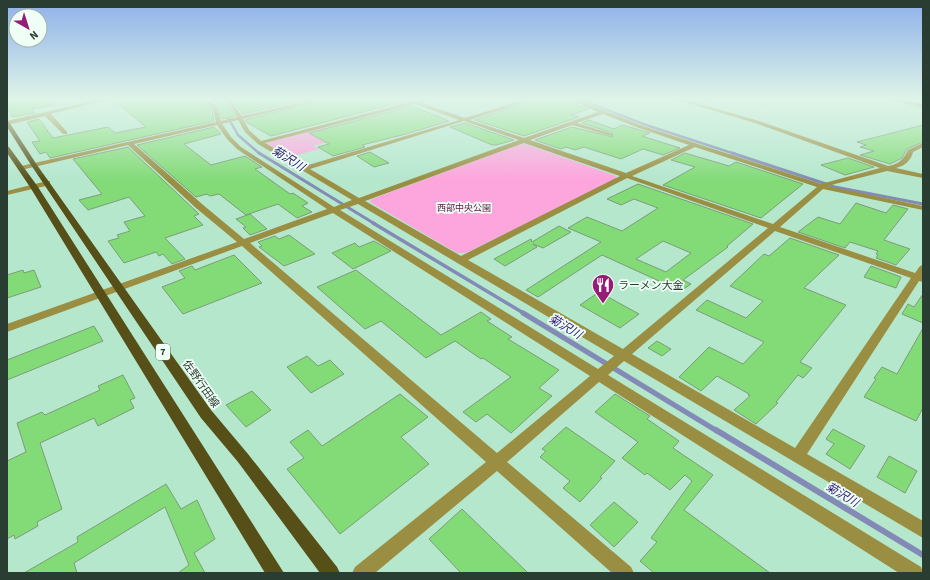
<svg xmlns="http://www.w3.org/2000/svg" width="930" height="580" font-family="'Source Sans 3','Noto Sans JP',sans-serif">
  <style>
    .green { fill: #fda5dd }
    .lines { fill: none; stroke-linecap: round; stroke-linejoin: round }
    .stream-far4 { stroke: #828ab5; stroke-width: 2.5 }
    .stream-far3 { stroke: #828ab5; stroke-width: 3 }
    .stream-far2 { stroke: #828ab5; stroke-width: 3.5 }
    .stream-far1 { stroke: #828ab5; stroke-width: 5 }
    .stream { stroke: #828ab5; stroke-width: 6 }
    .building { fill: #83db78; stroke: #7c9c78; fill-rule: evenodd }
    .minor { fill: #998e42; fill-rule: evenodd }
    .major { fill: #564f18; fill-rule: evenodd }
    .labels { text-anchor: middle; dominant-baseline: central; stroke-width: 3.5; stroke-linejoin: round; paint-order: stroke }
    .far-park-label { font-size: 9px; fill: #5a1646; stroke: #f0fff6 }
    .shield { fill: #f0fff6; stroke: #65776e; stroke-width: 1 }
    .shield-label { font-size: 10px; font-weight: bold; fill: #293d33 }
    .poi-label { font-size: 11px; fill: #293d33; stroke: #f0fff6; text-anchor: start }
    .street-label { font-size: 11px; fill: #293d33; stroke: #f0fff6 }
    .water-label { font-size: 12px; font-style: italic; fill: #2a1777; stroke: #f0fff6 }
  </style>
  <rect width="100%" height="100%" fill="#b5e7cd"/>
  <g class="green">
    <path d="M325 127 345 137 313 146 319 149 290 157 267 144 269 142Z"/>
    <path d="M525 144 616 176 615 179 466 253H457L370 202 372 199 518 145Z"/>
  </g>
  <g class="lines">
    <g class="stream-far4">
      <path d="M213 99 221 104"/>
      <path d="M579 99 646 125 735 154"/>
      <path d="M226 114 238 135 260 154"/>
    </g>
    <g class="stream-far3">
      <path d="M259 153 375 224"/>
      <path d="M732 153 835 187 923 204"/>
    </g>
    <path class="stream-far2" d="M373 223 525 314"/>
    <path class="stream-far1" d="M523 313 717 431"/>
    <path class="stream" d="M716 430 923 555"/>
  </g>
  <g class="building">
    <path d="M7 99H54V105L32 109 35 113 12 117 7 107Z"/>
    <path d="M112 99H152L157 102 170 99H193L206 105 212 110 214 121 50 158 46 152 40 154 32 142 40 141 27 122 39 119 53 138 108 127 115 133 146 127Z"/>
    <path d="M233 99H309L243 114 231 100Z"/>
    <path d="M327 99H394L402 102 271 136 246 122 245 120Z"/>
    <path d="M537 99H561L588 109 571 115 579 117 524 136 475 120Z"/>
    <path d="M224 101 230 107 235 116 222 119 214 103Z"/>
    <path d="M412 106 449 121 406 134 362 145 365 147 333 156 318 147 329 144 309 133Z"/>
    <path d="M589 120 614 129 622 125 633 128 650 133 642 136 680 148 663 155 643 149 621 159 584 147 575 150 566 147 561 149 535 140 572 127 613 137 612 133 582 123Z"/>
    <path d="M465 123 514 140 496 145H492L450 127Z"/>
    <path d="M923 125V142L907 149 902 158 890 164 860 155 874 151 860 147 866 145 857 142Z"/>
    <path d="M214 127 221 134 184 144 211 165 245 156 262 167 255 169 290 194 293 193 308 203 302 206 312 212 297 218 278 204 246 215 219 194 210 196 207 194 196 197 137 145Z"/>
    <path d="M128 147 199 214 194 216 203 225 165 238 185 259 172 264 163 254 159 256 156 252 124 263 108 241 119 238 117 235 130 231 124 222 145 216 129 197 88 210 79 200 102 194 73 159Z"/>
    <path d="M370 152 389 163 374 167 357 156Z"/>
    <path d="M685 153 729 166 736 162 803 184 761 218 663 185 695 167 671 160Z"/>
    <path d="M848 158 874 167 845 175 821 165Z"/>
    <path d="M638 184 753 224 727 246 728 247 683 280 691 284 681 291 602 255 538 297 526 290 601 242 568 228 587 217 622 231 658 208 634 199 621 205 607 199ZM663 241 691 253 666 272 636 259Z"/>
    <path d="M856 203 886 213 893 205 908 209 884 240 910 249 896 265 876 258 878 255 876 254 878 251 850 242 845 248 798 232 818 217 840 224Z"/>
    <path d="M250 214 267 229 250 235 243 228 246 227 236 219Z"/>
    <path d="M559 226 571 232 543 248 533 244 537 247 505 266 494 259 531 239 532 242Z"/>
    <path d="M289 235 315 254 284 266 259 247 262 246 258 242 275 236 279 239Z"/>
    <path d="M790 238 839 255 804 288 846 305 800 362 812 368 803 378 798 375 776 402 778 403 756 424 734 410 750 396 748 395 749 394 717 376 701 391 679 377 709 347 743 364 764 342 696 310 707 300 746 318 763 301 730 286 764 254 769 256Z"/>
    <path d="M374 241 391 251 353 269 332 253 355 243 359 247Z"/>
    <path d="M234 255 262 283 183 314 162 287 185 278 179 271 192 266 195 270Z"/>
    <path d="M871 266 901 277 896 288 864 277Z"/>
    <path d="M23 270 24 273 34 270 41 287 7 298V275Z"/>
    <path d="M356 270 441 335 481 312 491 319 487 321 512 337 508 339 559 370 539 388 552 396 511 433 487 414 476 422 463 412 511 377 483 358 481 359 455 341 426 358 381 321 365 329 317 287Z"/>
    <path d="M599 292 639 314 620 328 580 305Z"/>
    <path d="M923 294V323L902 314 908 304 914 307Z"/>
    <path d="M94 326 103 341 7 380V360Z"/>
    <path d="M923 328V408L916 421 864 397 876 379 874 378 882 367 897 374Z"/>
    <path d="M657 341 671 349 662 356 648 348Z"/>
    <path d="M307 356 318 366 330 360 344 374 311 393 287 367Z"/>
    <path d="M123 375 135 398 130 400 134 408 98 426 94 418 40 443 62 509 37 522 38 526 15 539 14 535 7 539V461L26 452 17 423 42 412 45 415 100 390 98 386Z"/>
    <path d="M252 391 271 410 246 427 226 405Z"/>
    <path d="M400 394 428 417 401 437 429 464 340 534 287 469 304 458 290 442 308 430 322 446Z"/>
    <path d="M615 394 650 416 647 419 679 441 673 448 713 475 684 510 770 573H654L640 561 657 542 651 538 692 481 685 475 670 490 647 473 645 475 622 458 638 442 595 412Z"/>
    <path d="M566 427 615 461 600 477 602 478 580 502 563 488 570 481 540 457 546 451 542 449Z"/>
    <path d="M833 429 865 446 850 469 826 454 834 444 826 439Z"/>
    <path d="M889 456 917 471 905 493 877 477Z"/>
    <path d="M166 484 181 509 197 500 215 539 194 553 205 573H178L189 565 165 507 74 563 77 573H24L78 542 77 537Z"/>
    <path d="M614 502 638 522 614 547 590 525Z"/>
    <path d="M462 509 528 573H461L429 539Z"/>
  </g>
  <g class="lines">
    <g class="minor">
      <path d="M101 99H110L51 114 67 132V134H63L45 116 7 125V121Z"/>
      <path d="M201 99C214 99 218 110 221 121L237 117 231 106 224 99 231 101 242 116 317 99H326L243 119 249 130 261 141 410 102 403 99 416 101 431 99 421 103 465 118 526 99H534L470 120 524 138 598 112 568 99H575L643 126 821 184 880 168 755 123 675 99C682 99 688 102 695 102 701 103 708 99 714 99L700 104 759 121 888 166C899 164 903 160 908 150L923 143V147L913 152C911 161 904 166 896 168L923 174V178L887 171 827 186 923 206V210L823 189 780 227 915 273 920 266 923 265V282L919 281 807 454 923 521V538L624 361 608 375 921 567 923 573H899L599 382 507 462 631 567 634 573H612L497 471 375 573H352L355 567 486 462 242 246 7 332V324L237 242 196 208 128 145 21 170 18 168 21 166 216 122 213 109ZM415 104 459 120 305 166 265 143ZM603 114 639 128 689 145 626 173 530 140 572 125 612 136V134L577 123ZM238 120 245 132 258 144 352 200 334 207 241 147 231 137 222 124ZM464 121 519 140 359 198 310 169ZM217 125 227 139 237 149 327 209 244 239 202 204 134 144ZM524 143 620 176 461 256 365 201ZM695 147 817 187 773 224 632 176ZM627 178 768 228 623 349 468 260ZM358 204 614 356 598 369 340 210ZM333 213 590 376 497 453 250 243ZM775 231 911 278 795 448 632 354Z"/>
      <path d="M887 99H897L923 104V108Z"/>
      <path d="M47 181H50V185L7 195V191Z"/>
    </g>
    <g class="major">
      <path d="M7 121 9 122 37 165 211 410 248 454 337 567 340 573H320L238 462 201 418 31 165 7 127Z"/>
      <path d="M7 146 9 147 38 187 284 573H265L30 187 7 153Z"/>
    </g>
  </g>
  <linearGradient id="sky" x2="0" y2="1"><stop stop-color="#8eb0ea"/><stop offset="0.55" stop-color="#def4e8"/><stop offset="1" stop-color="#def4e8" stop-opacity="0"/></linearGradient>
  <rect width="930" height="180" fill="url(#sky)"/>
  <defs>
    <g id="restaurant-pin" transform="scale(1.15)"><path d="M0 17L-7.5 6A9.5 9.5 0 1 1 7.5 6Z" fill="#971c76" stroke="#f0fff6"/><path d="M-5-6h1v4h1v-4h1v4h1v-4h1v5L-1.5 .5V6h-2V.5L-5-1ZM5-6V6H3V1.5H1.5Q1.5-4 5-6Z" fill="#fff"/></g>
  </defs>
  <g fill-rule="evenodd">
    <use href="#restaurant-pin" x="603" y="285"/>
  </g>
  <g class="labels">
    <g class="far-park-label">
      <text x="464" y="208">西部中央公園</text>
    </g>
    <rect class="shield" x="156" y="344" width="14" height="16" rx="3"/>
    <g class="shield-label">
      <text x="163" y="352">7</text>
    </g>
    <g class="poi-label">
      <text x="618" y="285">ラーメン大金</text>
    </g>
    <g class="street-label">
      <text transform="translate(201 384) rotate(55)">佐野行田線</text>
    </g>
    <g class="water-label">
      <text transform="translate(288 159) rotate(32)">菊沢川</text>
      <text transform="translate(565 327) rotate(31)">菊沢川</text>
      <text transform="translate(842 495) rotate(31)">菊沢川</text>
    </g>
  </g>
  <rect width="930" height="580" fill="none" stroke="#293d33" stroke-width="16"/>
  <g transform="translate(28 28) rotate(141)"><circle r="19" fill="#f0fff6" stroke="#a0b1a8"/>
  <path d="M0-3L7 15L0 10L-7 15Z" fill="#971c76"/>
  <text y="-6" font-size="11" font-weight="bold" text-anchor="middle" fill="#293d33">N</text>
  </g>
</svg>
